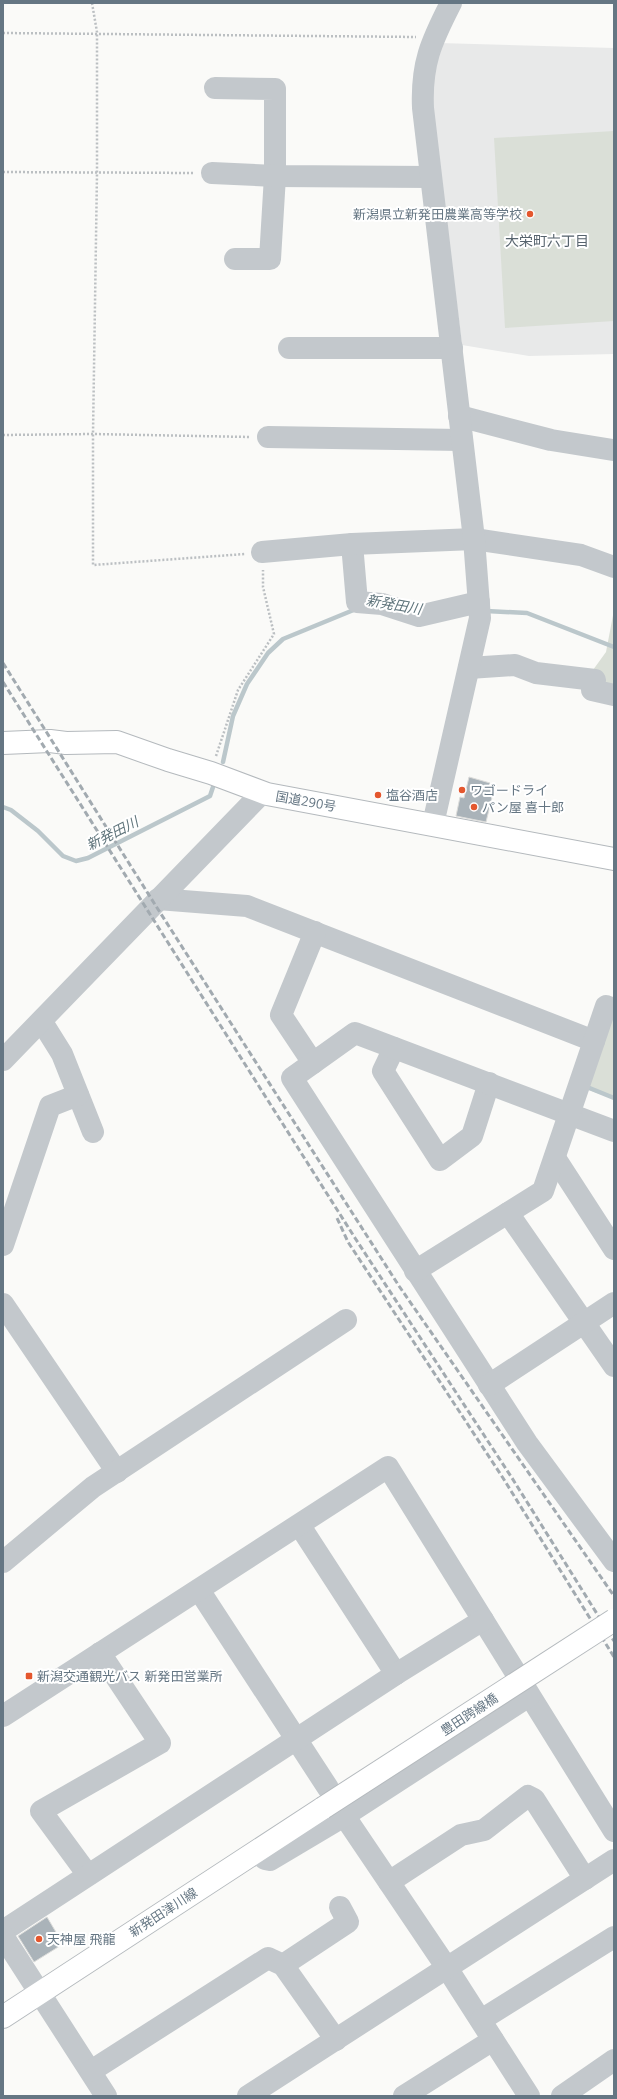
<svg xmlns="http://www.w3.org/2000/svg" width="617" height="2099" font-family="'Open Sans','Noto Sans JP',sans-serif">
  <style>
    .built { fill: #e8e9e9 }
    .green { fill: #dadfd7 }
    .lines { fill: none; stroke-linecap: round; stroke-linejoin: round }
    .stream { stroke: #bbc7cb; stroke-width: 4.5 }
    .building { fill: #aab3b9; stroke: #dcdcda }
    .major-casing { stroke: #b5babe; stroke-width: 24 }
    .highway-casing { stroke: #b4b9bd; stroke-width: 24 }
    .path { stroke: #bbbfc2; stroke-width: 2.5; stroke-dasharray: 2 2; stroke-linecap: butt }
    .minor { stroke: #c3c8cc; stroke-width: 22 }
    .major { stroke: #fff; stroke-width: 22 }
    .highway { stroke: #fff; stroke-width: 22 }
    .rail { stroke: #a2aab0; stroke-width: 3; stroke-dasharray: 6 3; stroke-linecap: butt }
    .major-bridge-casing { stroke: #b5babe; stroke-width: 24; stroke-linecap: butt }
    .major-bridge { stroke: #fff; stroke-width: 22 }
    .poi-dot { fill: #e4572e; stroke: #fff; stroke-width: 1.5 }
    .labels { text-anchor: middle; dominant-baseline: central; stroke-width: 4; stroke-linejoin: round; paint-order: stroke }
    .poi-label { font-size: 13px; fill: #657683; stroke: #fff; text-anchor: start }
    .street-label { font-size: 13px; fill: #657683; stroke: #fff }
    .neighbourhood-label { font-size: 14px; fill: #57646e; stroke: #fff }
    .water-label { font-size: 14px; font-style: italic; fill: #60757c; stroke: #fff }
  </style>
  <rect width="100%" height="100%" fill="#fafaf8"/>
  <path class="built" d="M439 43 614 48V354L529 356 462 345 429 83Z"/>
  <g class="green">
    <path d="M614 131V321L505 328 494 138Z"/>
    <path d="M614 610V691L593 670 606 652Z"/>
    <path d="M614 1015V1099L583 1088Z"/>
  </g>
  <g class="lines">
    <g class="stream">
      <path d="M486 611 527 613 614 647"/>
      <path d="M223 762 233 716 247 684 268 653 283 639 356 609"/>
      <path d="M3 807 11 810 38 831 63 856 76 861 88 858 210 796 213 787"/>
      <path d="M588 1084 587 1087 614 1098"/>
    </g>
  </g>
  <g class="building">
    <path d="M469 777 490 783 489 788 494 789 486 822 456 816 460 797 464 798Z"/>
    <path d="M47 1917 63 1944 34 1962 18 1936Z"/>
  </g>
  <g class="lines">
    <g class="major-casing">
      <path id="major" d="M3 2017 323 1808"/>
    </g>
    <g class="highway-casing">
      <path id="highway" d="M3 743 50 741 66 743 117 742 168 760 211 773 267 794 614 859"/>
    </g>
    <g class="path">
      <path d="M92 3 97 32V173L93 434V565L245 554"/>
      <path d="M3 33 416 37"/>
      <path d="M3 172 194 173"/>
      <path d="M3 435 93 434 250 437"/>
      <path d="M216 756 238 690 274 634 263 587V570"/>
    </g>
    <g class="minor">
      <path d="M215 88 275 89V176L270 259H235"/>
      <path d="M212 173 275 176 430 177"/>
      <path d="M289 348H452"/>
      <path d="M459 416 551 440 613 450"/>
      <path d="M268 437 461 440"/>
      <path d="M352 544 357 602 382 604 419 616 479 602"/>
      <path d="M262 552 352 544 474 539 581 555 614 567"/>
      <path d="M469 668 515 665 536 673 595 680 592 690 614 695"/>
      <path d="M433 824 480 618 474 539 423 108C421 64 431 42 451 3"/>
      <path d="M158 899 247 906 594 1041"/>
      <path d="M42 1022 62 1054 93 1132"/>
      <path d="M394 1048 383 1071 440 1160 472 1136 489 1083"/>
      <path d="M3 1060 259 796 267 794"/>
      <path d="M313 1063 281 1015 315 932"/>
      <path d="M614 1131 355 1033 292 1078 527 1443 614 1561"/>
      <path d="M555 1158 614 1249"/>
      <path d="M508 1213 614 1366"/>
      <path d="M3 1245 50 1106 78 1095"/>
      <path d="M415 1271 543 1191 606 1006 614 1009"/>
      <path d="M3 1304 117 1472"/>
      <path d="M489 1385 614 1303"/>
      <path d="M300 1526 396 1674"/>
      <path d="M3 1562 93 1487 346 1320"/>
      <path d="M199 1590 328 1788"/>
      <path d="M3 1716 388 1467 614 1831"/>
      <path d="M341 1811 447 1968 529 2096"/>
      <path d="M257 1852 265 1859 270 1860 344 1816 529 1696"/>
      <path d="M88 1875 41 1811 160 1743 100 1653"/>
      <path d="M389 1882 461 1835 484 1830 528 1796 534 1799 585 1879"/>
      <path d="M3 1931 396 1674 483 1620"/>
      <path d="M3 1936 106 2096"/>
      <path d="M283 1965 348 1922 340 1907"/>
      <path d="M481 2020 614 1937"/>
      <path d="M91 2071 268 1958 283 1965 336 2040"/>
      <path d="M248 2096 614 1860"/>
      <path d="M404 2096 493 2040"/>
      <path d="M562 2096 614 2060"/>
    </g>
    <use href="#major" class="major"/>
    <use href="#highway" class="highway"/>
    <g class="rail">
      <path d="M3 663 154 903 399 1286 614 1596"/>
      <path d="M3 682 355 1238 512 1478 614 1641"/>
      <path d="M337 1218 348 1242 503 1478 614 1657"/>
    </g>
    <g class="major-bridge-casing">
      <path id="major-bridge" d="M323 1808 614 1620"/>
    </g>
    <use href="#major-bridge" class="major-bridge"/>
  </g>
  <g class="poi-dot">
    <circle cx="530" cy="214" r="4"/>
    <circle cx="462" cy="790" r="4"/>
    <circle cx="378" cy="795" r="4"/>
    <circle cx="474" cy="807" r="4"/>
    <rect x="25" y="1672" width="8" height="8" rx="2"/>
    <circle cx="39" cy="1939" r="4"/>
  </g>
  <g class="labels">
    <g class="poi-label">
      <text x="522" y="214" text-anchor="end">新潟県立新発田農業高等学校</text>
      <text x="470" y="790">ワゴードライ</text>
      <text x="386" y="795">塩谷酒店</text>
      <text x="482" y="807">パン屋 喜十郎</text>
      <text x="37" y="1676">新潟交通観光バス 新発田営業所</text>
      <text x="47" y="1939">天神屋 飛龍</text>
    </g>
    <g class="street-label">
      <text transform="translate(306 801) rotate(10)">国道290号</text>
      <text transform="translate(469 1714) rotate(-33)">豊田跨線橋</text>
      <text transform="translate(163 1912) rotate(-33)">新発田津川線</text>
    </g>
    <g class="neighbourhood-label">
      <text x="547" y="240">大栄町六丁目</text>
    </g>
    <g class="water-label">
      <text transform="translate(394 604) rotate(10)">新発田川</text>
      <text transform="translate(112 833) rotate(-27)">新発田川</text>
    </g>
  </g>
  <rect width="617" height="2099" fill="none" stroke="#657683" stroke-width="8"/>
</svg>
